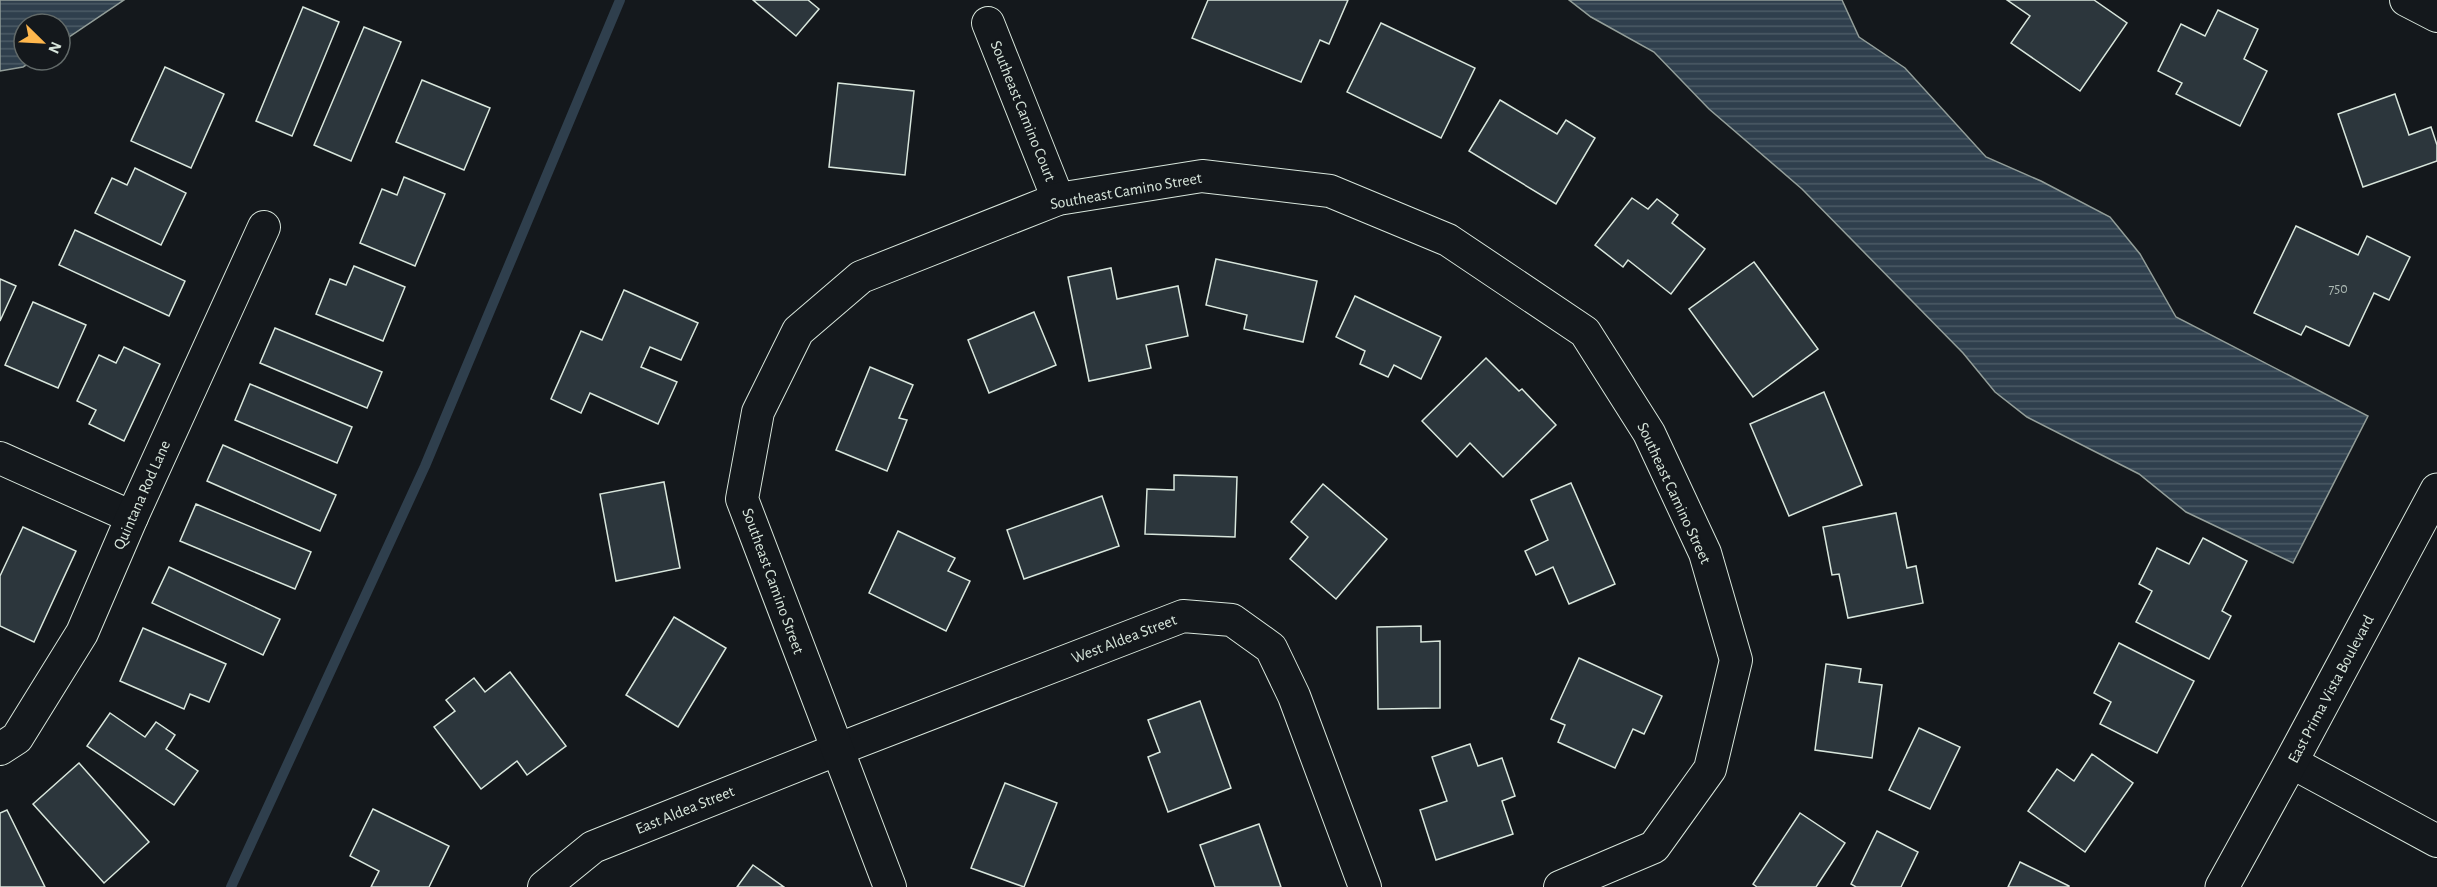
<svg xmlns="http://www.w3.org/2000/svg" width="2437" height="887" font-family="'Alegreya Sans',sans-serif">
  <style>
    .water { fill: url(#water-rules); stroke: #939e99; stroke-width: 1.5 }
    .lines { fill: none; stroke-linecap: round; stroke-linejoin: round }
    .stream { stroke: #2f3f4d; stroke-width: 10 }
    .building { fill: #2c363c; stroke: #d8e6dc; stroke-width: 1.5 }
    .minor-casing { stroke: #d8e6dc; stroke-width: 34 }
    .secondary-casing { stroke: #d8e6dc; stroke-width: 35 }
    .minor { stroke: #14181c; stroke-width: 32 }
    .secondary { stroke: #14181c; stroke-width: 33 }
    .labels { text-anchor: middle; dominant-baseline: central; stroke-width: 4.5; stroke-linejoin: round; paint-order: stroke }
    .number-label { font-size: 14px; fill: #adbab4 }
    .street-label { font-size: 16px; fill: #d8e6dc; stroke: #14181c }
  </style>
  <defs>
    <pattern id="water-rules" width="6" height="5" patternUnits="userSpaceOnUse" patternTransform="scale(1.5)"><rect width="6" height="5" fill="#2f3f4d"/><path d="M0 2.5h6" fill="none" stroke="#4c5b66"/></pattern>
  </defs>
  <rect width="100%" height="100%" fill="#14181c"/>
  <g class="water">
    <path d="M0 0H124L60 43V24H24V60H34L23 67 0 71Z"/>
    <path d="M1569 0H1842L1859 37 1905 68 1986 157 2041 181 2110 217 2140 254 2176 317 2368 416 2293 563 2186 512 2139 474 2027 417 1995 392 1963 353 1802 189 1709 109 1654 52 1591 17Z"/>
  </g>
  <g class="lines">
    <path class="stream" d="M231 887 425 466 620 0"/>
  </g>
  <g class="building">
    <path d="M753 0H808L819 9 796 36Z"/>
    <path d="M1208 0H1348L1329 44 1320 40 1301 82 1192 38Z"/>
    <path d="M2007 0H2094L2127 23 2080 91 2011 43 2030 16Z"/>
    <path d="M303 7 339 22 292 136 256 121Z"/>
    <path d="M2218 10 2258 29 2244 59 2267 71 2240 126 2176 94 2182 83 2158 71 2181 24 2205 36Z"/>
    <path d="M1381 23 1475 68 1441 138 1347 92Z"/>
    <path d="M364 27 401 42 351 161 314 145Z"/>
    <path d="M165 67 224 94 191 168 131 141Z"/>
    <path d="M422 80 490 108 464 170 396 142Z"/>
    <path d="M838 83 914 91 905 175 829 167Z"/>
    <path d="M2395 94 2409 135 2431 127 2437 145V161L2363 187 2338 114Z"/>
    <path d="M1500 100 1557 134 1566 120 1595 138 1556 204 1469 151Z"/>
    <path d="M135 168 186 193 161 245 95 213 112 178 127 185Z"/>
    <path d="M404 177 445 194 415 266 360 243 382 189 397 195Z"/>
    <path d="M1632 198 1648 209 1657 199 1678 215 1672 223 1705 249 1671 294 1628 260 1623 267 1595 245Z"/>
    <path d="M2296 226 2358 255 2367 236 2410 257 2389 300 2374 293 2349 346 2306 326 2301 335 2254 313Z"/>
    <path d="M75 230 185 281 169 316 59 265Z"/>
    <path d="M1216 259 1317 281 1303 342 1244 329 1247 315 1206 305Z"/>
    <path d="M1754 262 1818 349 1753 397 1689 309Z"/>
    <path d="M354 266 405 287 383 341 316 314 330 279 346 285Z"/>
    <path d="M1111 268 1117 299 1178 286 1188 336 1146 345 1151 368 1089 381 1068 277Z"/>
    <path d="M0 279 16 286 0 321Z"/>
    <path d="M624 290 698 323 681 360 650 347 641 367 677 382 658 424 590 393 581 413 551 399 581 331 602 340Z"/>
    <path d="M1355 296 1441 337 1421 379 1394 365 1388 377 1360 364 1365 351 1336 337Z"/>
    <path d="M33 302 86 325 58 388 5 365Z"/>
    <path d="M1034 312 1056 365 989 393 968 340Z"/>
    <path d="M275 328 382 372 367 408 260 363Z"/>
    <path d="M124 347 160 364 124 441 89 424 96 410 77 401 99 355 116 363Z"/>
    <path d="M1486 358 1519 391 1522 389 1556 425 1503 477 1470 443 1457 457 1422 421Z"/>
    <path d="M870 367 913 385 899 418 907 420 887 471 836 450Z"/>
    <path d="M250 384 352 427 337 463 235 420Z"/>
    <path d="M1824 392 1862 485 1789 516 1750 424Z"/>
    <path d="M223 445 336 495 320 531 207 481Z"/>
    <path d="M1174 475 1237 477 1235 537 1145 534 1147 489 1174 490Z"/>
    <path d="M664 482 680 568 616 581 600 494Z"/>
    <path d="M1571 483 1615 584 1569 604 1553 567 1536 575 1525 551 1548 540 1531 500Z"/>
    <path d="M1323 484 1387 539 1336 599 1290 559 1308 537 1291 522Z"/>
    <path d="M1102 496 1119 546 1024 579 1007 530Z"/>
    <path d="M196 504 311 552 295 589 180 541Z"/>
    <path d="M1896 513 1907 568 1916 566 1923 603 1848 618 1839 574 1832 575 1823 527Z"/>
    <path d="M23 527 76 551 34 642 0 626V576Z"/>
    <path d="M898 531 955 558 948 571 970 581 946 631 869 593Z"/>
    <path d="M2203 538 2247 561 2222 611 2231 616 2209 659 2136 622 2152 591 2139 584 2157 548 2189 564Z"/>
    <path d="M169 567 280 619 263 655 152 603Z"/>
    <path d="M674 617 726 648 678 727 626 695Z"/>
    <path d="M1421 626V642L1440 641V708L1378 709 1377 627Z"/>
    <path d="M143 628 226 664 209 702 190 694 184 709 120 681Z"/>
    <path d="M2119 643 2194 681 2157 753 2100 724 2111 702 2094 693Z"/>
    <path d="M1579 658 1662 696 1644 734 1633 729 1615 768 1558 742 1565 725 1551 719Z"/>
    <path d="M1826 664 1861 669 1859 682 1882 685 1872 758 1815 750Z"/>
    <path d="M510 672 566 746 527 775 517 761 481 789 434 727 455 711 446 700 474 678 485 692Z"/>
    <path d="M1200 701 1231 788 1168 812 1148 757 1160 752 1148 720Z"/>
    <path d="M110 713 145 737 156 722 175 735 166 749 198 771 174 805 87 746Z"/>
    <path d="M1919 728 1960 747 1930 809 1889 790Z"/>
    <path d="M1470 744 1478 766 1502 758 1515 796 1502 801 1513 834 1436 860 1420 810 1447 801 1432 757Z"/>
    <path d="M2092 754 2133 783 2085 852 2028 811 2057 769 2074 781Z"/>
    <path d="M79 763 149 842 104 883 33 804Z"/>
    <path d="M1005 783 1057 803 1024 887 971 868Z"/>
    <path d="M373 809 449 846 429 887H371L379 871 350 856Z"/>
    <path d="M7 810 45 887H0V813Z"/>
    <path d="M1800 813 1845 843 1816 887H1757L1753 884Z"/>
    <path d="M1259 824 1281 887H1215L1200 845Z"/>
    <path d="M1877 831 1918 852 1901 887H1856L1851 884Z"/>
    <path d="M2020 862 2069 886V887H2008Z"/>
    <path d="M753 865 784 887H737Z"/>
  </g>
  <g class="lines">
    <g class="minor-casing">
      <g id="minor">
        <path d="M2406 0 2437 16"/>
        <path d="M988 23 1058 199"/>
        <path d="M0 458 132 517"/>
        <path d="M0 749 17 738 82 633 132 517 264 227"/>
        <path d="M2291 762 2437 841"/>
        <path d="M544 887 593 847 836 750 1183 616 1232 620 1271 648 1294 696 1365 887"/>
        <path d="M890 887 742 499 758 412 798 331 861 277 1058 199 1202 176 1330 191 1448 240 1585 332 1649 433 1705 553 1736 660 1710 769 1654 847 1560 887"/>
      </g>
    </g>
    <g class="secondary-casing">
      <path id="secondary" d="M2222 887 2291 762 2437 490"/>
    </g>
    <use href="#minor" class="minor"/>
    <use href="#secondary" class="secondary"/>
  </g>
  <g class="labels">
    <g class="number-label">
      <text x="2338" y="289">750</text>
    </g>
    <g class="street-label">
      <text transform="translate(1023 111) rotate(68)">Southeast Camino Court</text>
      <text transform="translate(1126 191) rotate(-10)">Southeast Camino Street</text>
      <text transform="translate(1674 493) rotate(65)">Southeast Camino Street</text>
      <text transform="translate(142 495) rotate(-66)">Quintana Rod Lane</text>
      <text transform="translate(773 581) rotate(70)">Southeast Camino Street</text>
      <text transform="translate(1124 639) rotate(-21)">West Aldea Street</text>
      <text transform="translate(2331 689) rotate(-62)">East Prima Vista Boulevard</text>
      <text transform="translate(685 810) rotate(-22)">East Aldea Street</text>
    </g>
  </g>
  <g transform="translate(42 42) rotate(114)"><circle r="28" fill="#14181c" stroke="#626a69" stroke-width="1.5"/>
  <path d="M0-4.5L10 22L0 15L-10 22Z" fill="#ffb74d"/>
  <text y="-9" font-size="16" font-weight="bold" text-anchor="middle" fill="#d8e6dc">N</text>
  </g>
</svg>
